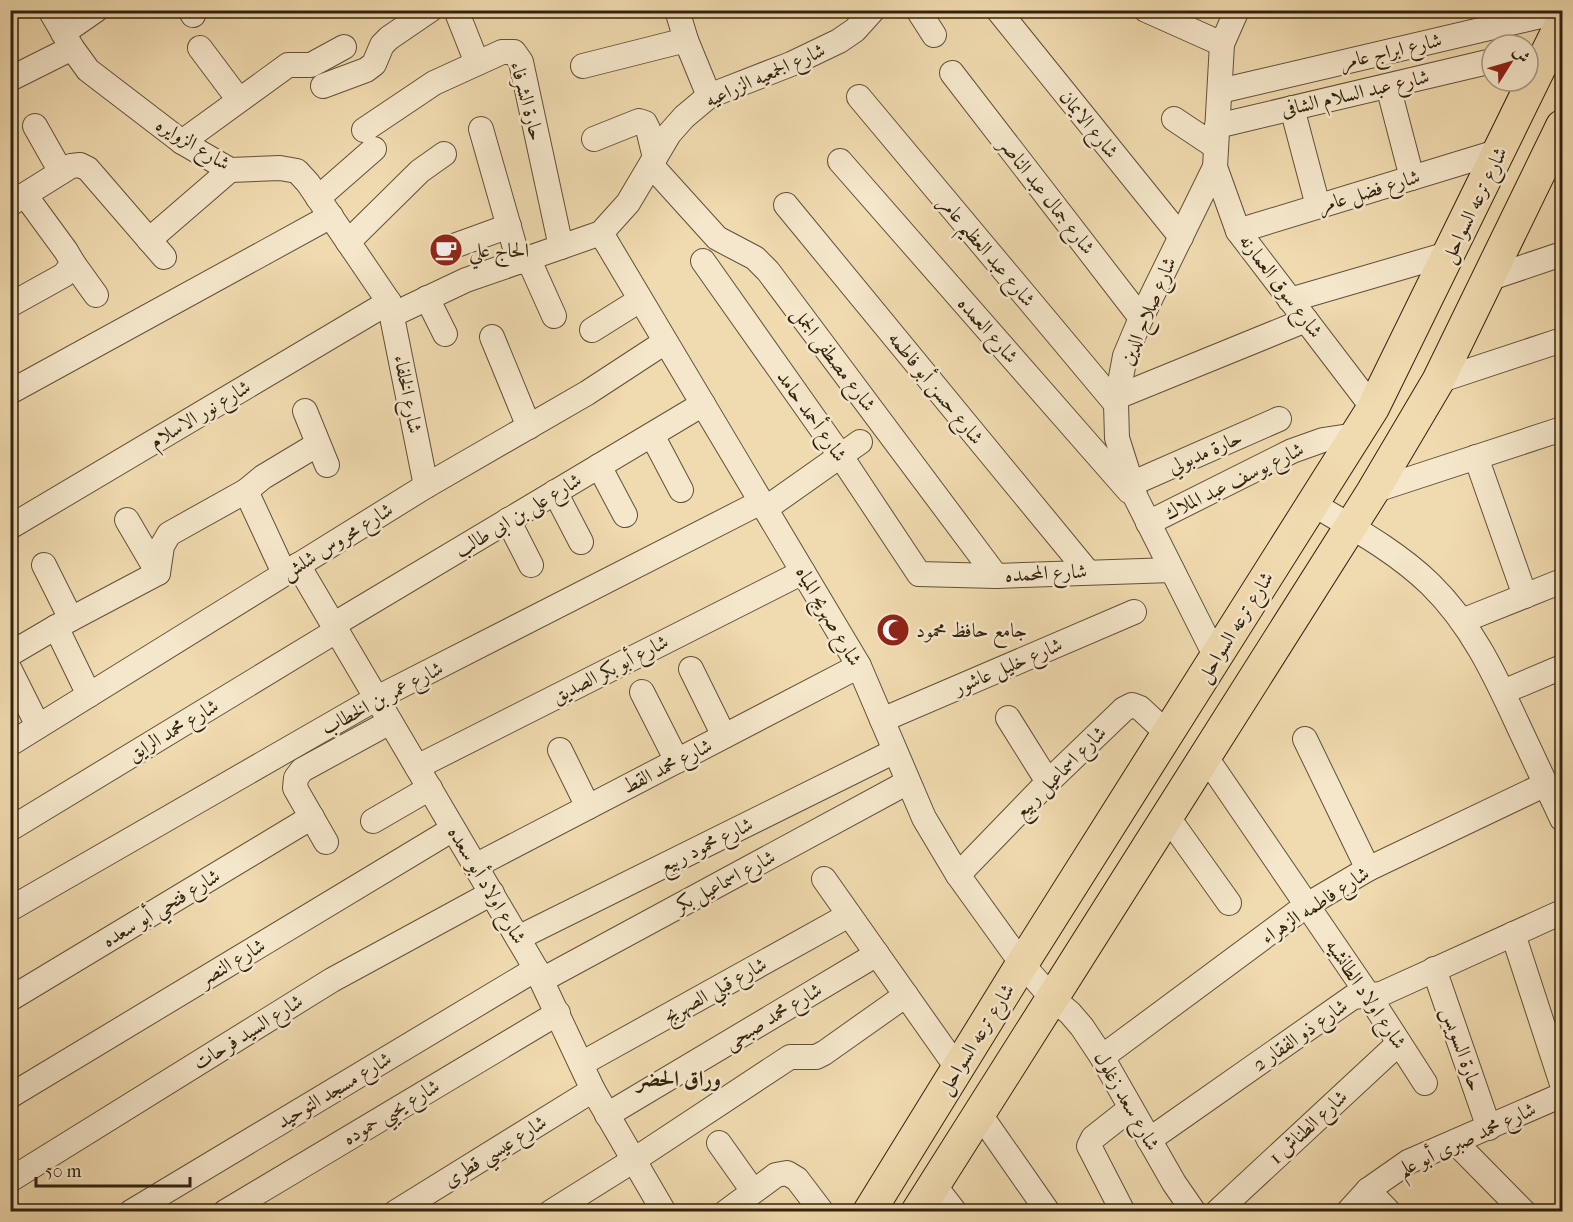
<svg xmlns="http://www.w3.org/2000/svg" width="1573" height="1222" font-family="'IM FELL French Canon',Amiri,serif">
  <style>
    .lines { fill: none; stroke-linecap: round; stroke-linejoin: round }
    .minor-casing { stroke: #615038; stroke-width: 26 }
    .major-casing { stroke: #312210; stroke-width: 34 }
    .minor { stroke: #f5e7cb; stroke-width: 24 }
    .major { stroke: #f0daaf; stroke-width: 32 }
    .labels { text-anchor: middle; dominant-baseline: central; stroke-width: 5; stroke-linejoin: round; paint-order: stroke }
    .street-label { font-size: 20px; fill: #312210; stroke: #f5e7cb }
    .poi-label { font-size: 20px; fill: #312210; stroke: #f5e7cb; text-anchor: start }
    .quarter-label { font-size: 22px; font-weight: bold; fill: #312210; stroke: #f5e7cb }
  </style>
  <rect width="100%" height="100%" fill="#f0daaf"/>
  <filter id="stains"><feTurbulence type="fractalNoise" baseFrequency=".00333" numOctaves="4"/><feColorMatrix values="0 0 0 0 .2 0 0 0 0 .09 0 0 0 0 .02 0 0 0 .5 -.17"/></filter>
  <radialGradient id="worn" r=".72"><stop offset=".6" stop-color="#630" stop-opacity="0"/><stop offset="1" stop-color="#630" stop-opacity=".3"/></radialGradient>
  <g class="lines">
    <g class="minor-casing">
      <g id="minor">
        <path d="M50 10 72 48 88 70 182 142 230 170 280 168 297 171 308 183 389 302 426 486"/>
        <path d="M190 10 193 15"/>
        <path d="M456 10 477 63"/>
        <path d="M677 10 686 40 709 96"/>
        <path d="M918 10 934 35"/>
        <path d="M998 10 1181 237"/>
        <path d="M1146 10 1222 44"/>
        <path d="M1237 10 1222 44 1215 167 1238 231 1373 408"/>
        <path d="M63 33 96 10"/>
        <path d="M200 48 239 100"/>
        <path d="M583 66 686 40"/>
        <path d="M952 73 1141 318"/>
        <path d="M10 79 72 48"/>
        <path d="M323 86 366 70 374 64 382 45 389 38 430 10"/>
        <path d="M1388 86 1412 178"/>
        <path d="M1220 91 1562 11"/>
        <path d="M859 97 1116 404"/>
        <path d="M1292 108 1318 206"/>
        <path d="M1174 119 1216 147"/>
        <path d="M35 126 61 172"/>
        <path d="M1217 126 1492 61"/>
        <path d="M481 129 519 262"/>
        <path d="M364 130 434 83 502 52H514L521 62 561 247"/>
        <path d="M594 139 639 121 645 123 648 129 655 158"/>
        <path d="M182 142 288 65H311L344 47"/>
        <path d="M840 161 1129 491"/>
        <path d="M651 165 717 238 755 258 768 271 996 576"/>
        <path d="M1215 167 1141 318 1125 356 1116 404 1117 438 1136 498 1216 657"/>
        <path d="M318 198 374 149"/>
        <path d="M10 204 71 166 80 165 88 169 164 257"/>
        <path d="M786 205 1087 571"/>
        <path d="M1238 231 1500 151"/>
        <path d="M601 233 859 666 924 818 958 875 1022 964 1052 998 1070 1013 1082 1027 1102 1057 1174 1183 1194 1212"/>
        <path d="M149 240 230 170"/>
        <path d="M348 242 420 171 444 154"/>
        <path d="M451 247 509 226"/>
        <path d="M528 258 554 316"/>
        <path d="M703 261 840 455 919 574 996 576 1172 570"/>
        <path d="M73 263 96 295"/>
        <path d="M1488 279 1562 254"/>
        <path d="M427 298 445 334"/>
        <path d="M1290 300 1451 253"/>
        <path d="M10 305 64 275 73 263 66 251 25 195"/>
        <path d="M392 315 466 280 601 233 628 203 669 134 684 117 709 96 791 64 839 41 855 30 873 10"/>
        <path d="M592 330 640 300"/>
        <path d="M492 337 529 427"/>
        <path d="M1438 381 1562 340"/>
        <path d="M10 392 331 216"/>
        <path d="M1117 397 1306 320"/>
        <path d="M305 411 327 465"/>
        <path d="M652 435 681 490"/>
        <path d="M1476 457 1525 596"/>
        <path d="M599 466 625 515"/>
        <path d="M1131 484 1279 419"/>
        <path d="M246 491 284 573"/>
        <path d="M1373 491 1562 429"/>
        <path d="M555 492 581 542"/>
        <path d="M1313 504C1353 528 1396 551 1430 584 1471 624 1494 673 1517 723 1532 755 1547 787 1562 819"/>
        <path d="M765 509 860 442"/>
        <path d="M127 520 158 573"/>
        <path d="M508 520 531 565"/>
        <path d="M1148 523 1292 451 1323 440 1356 435"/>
        <path d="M10 527 389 302"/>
        <path d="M44 565 71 619"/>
        <path d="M298 565 536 969 593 1090 664 1212"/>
        <path d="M1462 621 1562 581"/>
        <path d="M333 625 703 404"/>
        <path d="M56 627 89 695"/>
        <path d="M10 654 56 627 158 573 162 546 169 534 246 491 263 477 318 444"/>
        <path d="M691 669 724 736"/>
        <path d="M10 670 38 726"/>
        <path d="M642 692 677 761"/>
        <path d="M1503 692 1562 667"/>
        <path d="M1008 718 1048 782"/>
        <path d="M882 720 1134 612"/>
        <path d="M1305 739 1368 869"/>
        <path d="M10 744 426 486 587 393 665 342"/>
        <path d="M560 750 588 807"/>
        <path d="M1205 756 1369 996 1425 1083"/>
        <path d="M417 767 803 572"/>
        <path d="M1167 816 1229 903"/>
        <path d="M373 821 430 788"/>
        <path d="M10 829 336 631"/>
        <path d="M326 842 295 788 296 778 302 770 390 722"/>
        <path d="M475 866 859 666"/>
        <path d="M958 875 1048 782 1124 709 1132 705 1140 708 1168 734"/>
        <path d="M824 879 958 1069"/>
        <path d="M10 909 377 698 761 502"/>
        <path d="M1513 934 1562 1084"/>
        <path d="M518 938 895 751"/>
        <path d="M1434 969 1489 1128"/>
        <path d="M542 980 908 782"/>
        <path d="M10 999 312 817"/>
        <path d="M1102 1057 1307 905 1368 869 1546 784"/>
        <path d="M581 1064 849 915"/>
        <path d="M10 1096 453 829"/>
        <path d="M979 1113 1048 1212"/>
        <path d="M607 1115 877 954"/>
        <path d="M1149 1140 1353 997 1381 994 1562 912"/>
        <path d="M1455 1142 1524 1212"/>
        <path d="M719 1143 753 1191"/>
        <path d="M10 1180 332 980 492 893"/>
        <path d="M934 1185 955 1212"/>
        <path d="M1368 1190 1389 1212"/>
        <path d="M131 1212 536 969"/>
        <path d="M225 1212 558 1013"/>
        <path d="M396 1212 593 1090"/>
        <path d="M551 1212 634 1160 790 1057H816L824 1053 906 995"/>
        <path d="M726 1212 776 1175 787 1173 797 1179 822 1212"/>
        <path d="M1123 1212 1089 1146 1093 1138 1131 1108"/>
        <path d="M1217 1212 1399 1043"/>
        <path d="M1348 1212 1368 1190 1408 1162 1562 1095"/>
      </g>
    </g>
    <g class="major-casing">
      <g id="major">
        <path d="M869 1212 1022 964 1373 408 1562 22"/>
        <path d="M917 1212 1373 491 1438 381 1562 126"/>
      </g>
    </g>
    <use href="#minor" class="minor"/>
    <use href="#major" class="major"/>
  </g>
  <defs>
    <g id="cafe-disc" transform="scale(1.725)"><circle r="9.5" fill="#8f2418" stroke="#f5e7cb"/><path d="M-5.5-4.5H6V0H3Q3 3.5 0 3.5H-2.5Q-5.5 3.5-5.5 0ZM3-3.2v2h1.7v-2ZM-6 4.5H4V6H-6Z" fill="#fff"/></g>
    <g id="mosque-disc" transform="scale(1.725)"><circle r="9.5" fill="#8f2418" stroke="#f5e7cb"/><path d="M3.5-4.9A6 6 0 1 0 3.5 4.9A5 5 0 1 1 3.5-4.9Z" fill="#fff"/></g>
  </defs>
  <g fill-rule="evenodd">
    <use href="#cafe-disc" x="446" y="250"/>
    <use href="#mosque-disc" x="893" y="630"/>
  </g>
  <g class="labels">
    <g class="street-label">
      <text transform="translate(1391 51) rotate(-13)">شارع ابراج عامر</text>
      <text transform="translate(765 75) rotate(-24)">شارع الجمعيه الزراعيه</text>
      <text transform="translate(1355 93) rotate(-13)">شارع عبد السلام الشافى</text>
      <text transform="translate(527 101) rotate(75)">حارة الشرفاء</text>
      <text transform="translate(1089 124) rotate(51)">شارع الايمان</text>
      <text transform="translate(193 144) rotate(31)">شارع الزوايره</text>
      <text transform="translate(1369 191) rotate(-17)">شارع فضل عامر</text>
      <text transform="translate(1047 196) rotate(52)">شارع جمال عبد الناصر</text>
      <text transform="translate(1474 205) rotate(-64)">شارع ترعه السواحل</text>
      <text transform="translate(987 251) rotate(50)">شارع عبد العظيم عامر</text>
      <text transform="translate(1281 286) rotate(53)">شارع سوق العمارنه</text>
      <text transform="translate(1148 311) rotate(-67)">شارع صلاح الدين</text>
      <text transform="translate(988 330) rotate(49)">شارع العمده</text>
      <text transform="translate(834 359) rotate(53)">شارع مصطفى الجمل</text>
      <text transform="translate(936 388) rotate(51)">شارع حسن أبو فاطمه</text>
      <text transform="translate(408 394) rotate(79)">شارع الخلفاء</text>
      <text transform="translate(200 414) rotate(-31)">شارع نور الاسلام</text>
      <text transform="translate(812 416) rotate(55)">شارع أحمد حامد</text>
      <text transform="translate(1205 452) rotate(-24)">حارة مدبولي</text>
      <text transform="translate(1234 481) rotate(-26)">شارع يوسف عبد الملاك</text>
      <text transform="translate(518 515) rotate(-31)">شارع على بن ابى طالب</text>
      <text transform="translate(337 541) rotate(-32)">شارع محروس شلش</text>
      <text transform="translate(1046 573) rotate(-3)">شارع المحمده</text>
      <text transform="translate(829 616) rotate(60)">شارع صهريج المياه</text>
      <text transform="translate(1235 627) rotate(-58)">شارع ترعه السواحل</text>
      <text transform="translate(1008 666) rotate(-23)">شارع خليل عاشور</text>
      <text transform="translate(610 669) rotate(-27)">شارع أبو بكر الصديق</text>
      <text transform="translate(382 698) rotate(-28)">شارع عمر بن الخطاب</text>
      <text transform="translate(173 730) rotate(-31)">شارع محمد الرايق</text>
      <text transform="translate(667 766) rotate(-27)">شارع محمد القط</text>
      <text transform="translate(1060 772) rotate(-45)">شارع اسماعيل ربيع</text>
      <text transform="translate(706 845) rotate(-26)">شارع محمود ربيع</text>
      <text transform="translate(725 881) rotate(-28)">شارع اسماعيل بكر</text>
      <text transform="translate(487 885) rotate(59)">شارع اولاد أبو سعده</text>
      <text transform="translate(1315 905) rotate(-33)">شارع فاطمه الزهراء</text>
      <text transform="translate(161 908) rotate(-31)">شارع فتحي أبو سعده</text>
      <text transform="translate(232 962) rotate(-31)">شارع النصر</text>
      <text transform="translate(715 990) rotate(-29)">شارع قبلي الصهريج</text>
      <text transform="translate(1366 994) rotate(56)">شارع اولاد الطانشيه</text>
      <text transform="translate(773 1016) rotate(-31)">شارع محمد صبحى</text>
      <text transform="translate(248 1032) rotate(-32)">شارع السيد فرحات</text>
      <text transform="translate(1300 1035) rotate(-35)">شارع ذو الفقار 2</text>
      <text transform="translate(976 1039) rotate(-58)">شارع ترعه السواحل</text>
      <text transform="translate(1462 1049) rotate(71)">حارة السويس</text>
      <text transform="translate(334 1090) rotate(-31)">شارع مسجد التوحيد</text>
      <text transform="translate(1127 1101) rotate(60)">شارع سعد زغلول</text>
      <text transform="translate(391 1112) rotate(-31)">شارع يحيي حموده</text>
      <text transform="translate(1308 1127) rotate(-43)">شارع الطناش 1</text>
      <text transform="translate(1467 1139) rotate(-25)">شارع محمد صبرى أبو علم</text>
      <text transform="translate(495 1151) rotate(-32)">شارع عيسي قطرى</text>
    </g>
    <g class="poi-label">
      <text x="469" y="250">الحاج علي</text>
      <text x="916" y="630">جامع حافظ محمود</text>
    </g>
    <g class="quarter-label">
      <text x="679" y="1079">وراق الحضر</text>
    </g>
  </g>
  <rect width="1573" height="1222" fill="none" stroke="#f0daaf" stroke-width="36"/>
  <rect x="12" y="12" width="1549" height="1198" fill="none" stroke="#312210" stroke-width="3"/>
  <rect x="18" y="18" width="1537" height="1186" fill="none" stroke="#312210" stroke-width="1.5"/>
  <g transform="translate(1510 63) rotate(53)"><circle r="28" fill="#f5e7cb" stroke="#a79880" stroke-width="1.5"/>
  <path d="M0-4.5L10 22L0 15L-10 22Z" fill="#8f2418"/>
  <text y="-9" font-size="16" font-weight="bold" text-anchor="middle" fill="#312210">ش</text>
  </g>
  <path d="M36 1177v9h154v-9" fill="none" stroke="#312210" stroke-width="3"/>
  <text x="45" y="1177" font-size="18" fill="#312210" stroke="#f5e7cb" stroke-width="4.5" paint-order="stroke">50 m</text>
  <rect width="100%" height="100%" filter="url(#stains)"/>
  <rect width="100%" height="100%" fill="url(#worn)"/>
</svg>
